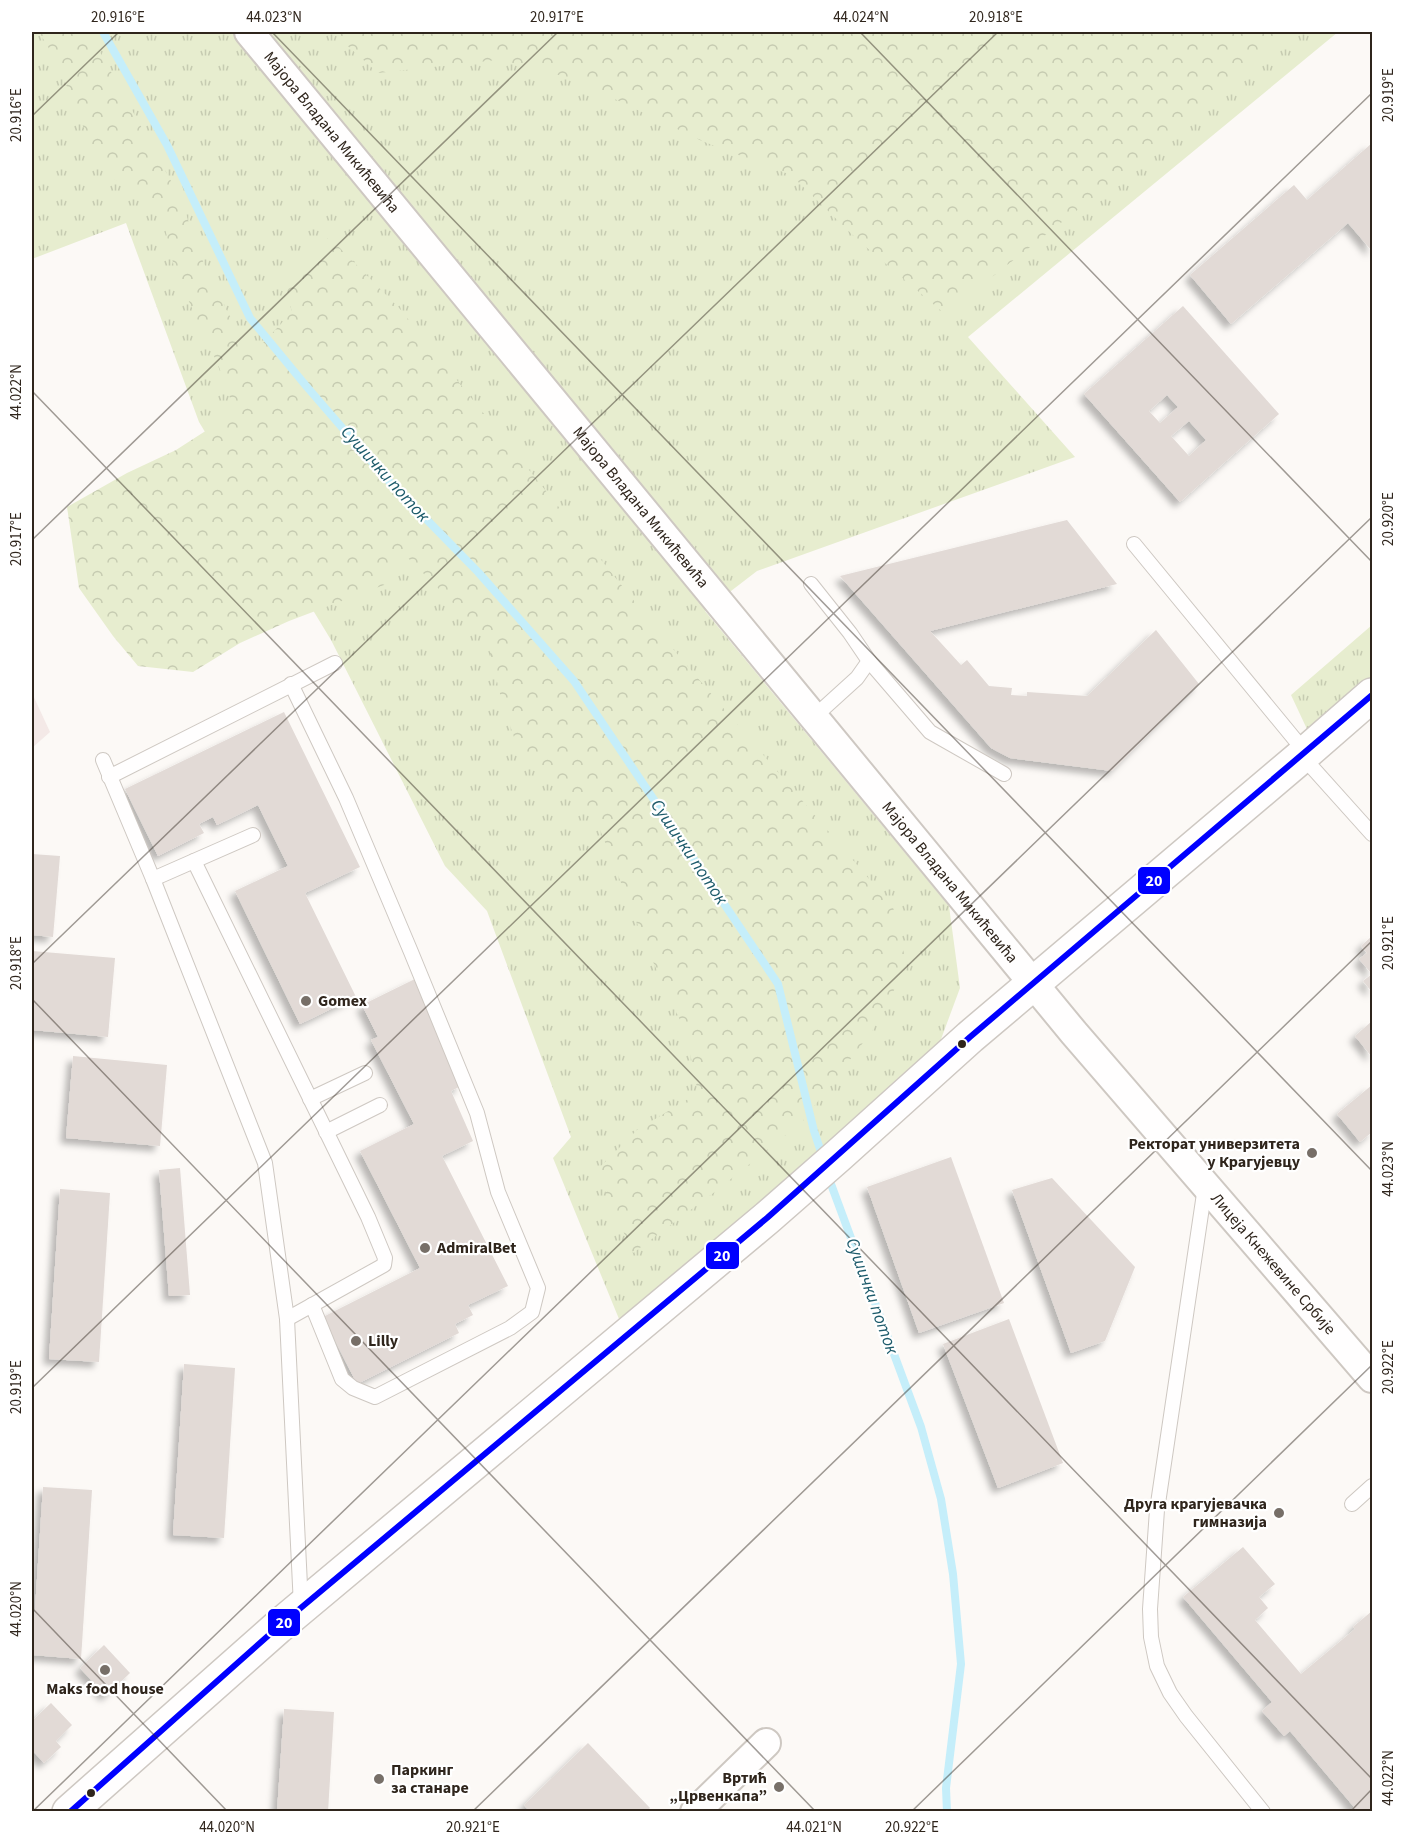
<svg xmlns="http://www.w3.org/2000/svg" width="1404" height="1843" font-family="'Source Sans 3',sans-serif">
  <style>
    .medical { fill: #f4e9e7 }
    .grass { fill: url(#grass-tufts) }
    .forest { fill: url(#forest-crowns) }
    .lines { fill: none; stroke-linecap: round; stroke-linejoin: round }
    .stream { stroke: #c5eefa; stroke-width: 8 }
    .building { fill: #e2dad6; fill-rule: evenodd; filter: url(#shadow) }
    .service-casing { stroke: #cec8c2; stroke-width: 16 }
    .minor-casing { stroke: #cec8c2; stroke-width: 32 }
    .tertiary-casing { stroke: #cec8c2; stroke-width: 36 }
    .service { stroke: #fffefe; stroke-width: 14 }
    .minor { stroke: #fffefe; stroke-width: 28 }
    .tertiary { stroke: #fffefe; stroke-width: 33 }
    .bus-1-casing { stroke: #fff; stroke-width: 10 }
    .bus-1 { stroke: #00f; stroke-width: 6 }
    .ticks { fill: none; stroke: #2f251c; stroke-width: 1.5; stroke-opacity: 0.45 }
    .poi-dot { fill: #776f68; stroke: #fff; stroke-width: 2 }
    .bus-dot { fill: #2f251c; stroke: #fff; stroke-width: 2 }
    .labels { text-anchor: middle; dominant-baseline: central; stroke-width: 4.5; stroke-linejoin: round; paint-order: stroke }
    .street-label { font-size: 16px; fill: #2f251c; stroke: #fff }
    .poi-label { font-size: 16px; font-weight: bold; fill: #2f251c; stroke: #fff; text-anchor: start }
    .water-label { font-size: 18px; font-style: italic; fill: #1d5b6b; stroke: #fff }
    .line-badge { stroke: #fff; stroke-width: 2 }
    .badge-label { font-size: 16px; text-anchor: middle; font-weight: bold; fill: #fff }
    .neatline { fill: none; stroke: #2f251c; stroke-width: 2 }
    .ticks-label { font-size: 15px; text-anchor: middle; fill: #2f251c }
  </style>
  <defs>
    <pattern id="grass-tufts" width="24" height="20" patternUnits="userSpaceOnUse" patternTransform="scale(1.5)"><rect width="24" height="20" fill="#e7edcf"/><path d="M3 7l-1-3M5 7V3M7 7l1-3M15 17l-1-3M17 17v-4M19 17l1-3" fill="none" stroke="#c6cbb1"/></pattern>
    <pattern id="forest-crowns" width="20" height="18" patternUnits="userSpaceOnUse" patternTransform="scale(1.5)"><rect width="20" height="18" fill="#e7edcf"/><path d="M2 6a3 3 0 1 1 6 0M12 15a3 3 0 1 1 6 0" fill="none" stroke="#c6cbb1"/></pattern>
    <filter id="shadow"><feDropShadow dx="-5.5" dy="5.5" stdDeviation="3" flood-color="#0004"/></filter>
  </defs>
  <rect width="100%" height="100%" fill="#fcf9f6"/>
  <path class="medical" d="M32 693 50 732 32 748Z"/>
  <g class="grass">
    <path d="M32 32H1338L968 337 1075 457 757 571 705 611 949 906 960 988 937 1050 626 1336 553 1158 571 1137 487 911 445 866 331 640 199 422 126 223 32 259Z"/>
    <path d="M1372 625V695L1312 748 1306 727 1291 695Z"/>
  </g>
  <g class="forest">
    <path d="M39 32H89L182 201 197 249 227 311 252 355 292 312 284 282 329 237 400 309 667 642 893 907 907 966 872 1031 802 1122 716 1191 633 1253 596 1171 637 1130 698 1093 686 1033 648 951 595 817 515 740 502 702 486 636 403 553 384 585 289 621 240 643 193 672 138 666 113 636 79 588 67 507 127 473 176 450 235 412 219 367 175 271 160 207 106 174 83 126 56 60Z"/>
    <path d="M332 32H1286L1282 41 1132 167 945 314 860 242 791 175 702 141 571 78 497 60 378 73Z"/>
  </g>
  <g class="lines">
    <g class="stream">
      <path d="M103 32 167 145 250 318 307 387 384 476 478 572 574 681 778 984 814 1131 823 1158"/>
      <path d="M828 1176 921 1427 941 1499 953 1574 961 1664 946 1788 947 1812"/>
    </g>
  </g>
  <g class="building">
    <path d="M1372 143V251L1348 223 1231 324 1190 275 1294 185 1307 200Z"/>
    <path d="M1183 306 1279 414 1180 502 1084 394ZM1167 395 1178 407 1160 423 1149 411ZM1189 421 1206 440 1189 456 1171 436Z"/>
    <path d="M1067 520 1117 584 930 631 961 665 967 660 989 686 1012 688 1011 695 1027 696V692L1087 696 1156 630 1199 684 1112 771 1010 758 991 748 840 576Z"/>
    <path d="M284 712 360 867 305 893 356 997 300 1024 235 891 288 866 258 805 217 825 213 817 199 824 204 833 158 856 125 789Z"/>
    <path d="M32 854 60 856 53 937 32 935Z"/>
    <path d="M1372 936V992L1363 981 1372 974 1359 959 1367 953 1361 946Z"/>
    <path d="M32 951 115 958 108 1037 32 1030Z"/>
    <path d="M417 978 461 1086 451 1091 473 1141 442 1156 508 1286 468 1305 473 1315 455 1324 459 1333 357 1384 323 1317 420 1268 360 1151 414 1124 371 1040 378 1037 362 1005Z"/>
    <path d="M1372 1021V1057L1355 1036Z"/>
    <path d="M73 1056 167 1065 160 1146 66 1138Z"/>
    <path d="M1372 1085V1132L1360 1142 1337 1114Z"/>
    <path d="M951 1157 1004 1303 919 1333 867 1187Z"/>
    <path d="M180 1168 190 1295 169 1296 159 1170Z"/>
    <path d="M1052 1178 1135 1267 1105 1341 1071 1353 1012 1190Z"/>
    <path d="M60 1189 110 1193 99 1362 49 1359Z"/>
    <path d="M1009 1319 1063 1463 998 1488 943 1344Z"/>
    <path d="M184 1364 235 1368 224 1538 173 1535Z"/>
    <path d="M43 1487 92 1490 81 1659 32 1655Z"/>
    <path d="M1243 1547 1275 1584 1259 1597 1268 1608 1255 1620 1301 1674 1355 1629 1353 1627 1372 1611V1812H1349L1354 1807 1290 1731 1284 1736 1262 1711 1272 1702 1183 1597Z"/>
    <path d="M104 1645 130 1673 106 1696 80 1668Z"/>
    <path d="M51 1703 72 1725 56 1741 61 1747 44 1763 32 1750V1721Z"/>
    <path d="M284 1709 334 1712 328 1812H277Z"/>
    <path d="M588 1743 650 1808 646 1812H530L524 1805Z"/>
  </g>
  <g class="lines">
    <g class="service-casing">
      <g id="service">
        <path d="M1134 544 1306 753"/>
        <path d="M811 584 850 633 869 661 857 678 814 717"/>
        <path d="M869 661 930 732 1004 774"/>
        <path d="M291 684 346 798 411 952 477 1113 498 1192 538 1288 532 1312 510 1328 375 1397 353 1388 342 1379 312 1305"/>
        <path d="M1302 756 1372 834"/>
        <path d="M103 760 153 879 265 1163 287 1319 301 1606"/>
        <path d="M109 777 335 663"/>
        <path d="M194 861 368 1217 385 1258 384 1265 287 1319"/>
        <path d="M153 879 253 835"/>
        <path d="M310 1099 365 1073"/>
        <path d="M326 1132 380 1105"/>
        <path d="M1205 1187 1157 1510 1150 1609 1151 1637 1157 1666 1170 1693 1186 1716 1263 1812"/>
        <path d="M1352 1504 1372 1486"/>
      </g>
    </g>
    <g class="minor-casing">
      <g id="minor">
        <path id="s1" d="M249 32 1074 1033 1372 1378"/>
        <path d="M695 1812 766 1743"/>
      </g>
    </g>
    <g class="tertiary-casing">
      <path id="tertiary" d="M69 1812 278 1627 767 1218 839 1155 970 1037 1302 756 1372 695"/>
    </g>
    <use href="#service" class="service"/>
    <use href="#minor" class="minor"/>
    <use href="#tertiary" class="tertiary"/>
    <g class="bus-1-casing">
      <path id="bus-1" d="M70 1812 278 1627 767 1218 970 1037 1372 695"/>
    </g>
    <use href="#bus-1" class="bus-1"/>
  </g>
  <path class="ticks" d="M272 32 1372 1171M860 32 1372 562M32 116 119 32M32 391 1372 1779M32 540 558 32M32 964 998 32M32 999 816 1812M32 1388 1372 93M32 1608 228 1812M32 1812 1372 517M472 1812 1372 941M911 1812 1372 1365M1350 1812 1372 1789"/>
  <g class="poi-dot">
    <circle cx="306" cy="1001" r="6"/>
    <circle cx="1312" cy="1153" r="6"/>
    <circle cx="425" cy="1248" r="6"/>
    <circle cx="356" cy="1341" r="6"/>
    <circle cx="1279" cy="1513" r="6"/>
    <circle cx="105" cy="1670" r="6"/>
    <circle cx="379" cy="1779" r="6"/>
    <circle cx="779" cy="1787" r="6"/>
  </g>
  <g class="bus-dot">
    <circle cx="962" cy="1044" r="5"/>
    <circle cx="91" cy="1793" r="5"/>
  </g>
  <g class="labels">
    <g class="street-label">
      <text stroke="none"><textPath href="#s1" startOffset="130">Мајора Владана Микићевића</textPath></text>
      <text stroke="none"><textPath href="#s1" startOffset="616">Мајора Владана Микићевића</textPath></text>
      <text stroke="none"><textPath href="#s1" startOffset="1102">Мајора Владана Микићевића</textPath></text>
      <text stroke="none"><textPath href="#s1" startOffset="1602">Лицеја Кнежевине Србије</textPath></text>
    </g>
    <g class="poi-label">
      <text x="318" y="1001">Gomex</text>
      <text x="1300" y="1144" text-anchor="end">Ректорат универзитета<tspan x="1300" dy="18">у Крагујевцу</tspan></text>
      <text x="437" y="1248">AdmiralBet</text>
      <text x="368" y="1341">Lilly</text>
      <text x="1267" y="1504" text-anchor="end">Друга крагујевачка<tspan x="1267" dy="18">гимназија</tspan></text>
      <text x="105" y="1689" text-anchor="middle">Maks food house</text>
      <text x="391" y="1770">Паркинг<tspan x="391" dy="18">за станаре</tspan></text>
      <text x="767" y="1778" text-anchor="end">Вртић<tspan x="767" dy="18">„Црвенкапа”</tspan></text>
    </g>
    <g class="water-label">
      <text transform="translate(385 474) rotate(48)">Сушички поток</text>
      <text transform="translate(689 852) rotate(56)">Сушички поток</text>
      <text transform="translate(872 1296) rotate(70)">Сушички поток</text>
    </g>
  </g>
  <g class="line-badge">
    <rect x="1137" y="866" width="34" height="29" rx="6" fill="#00f"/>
    <rect x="705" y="1241" width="35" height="29" rx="6" fill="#00f"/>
    <rect x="267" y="1608" width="34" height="29" rx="6" fill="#00f"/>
  </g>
  <g class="badge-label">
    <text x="1154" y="886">20</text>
    <text x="722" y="1261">20</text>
    <text x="284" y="1628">20</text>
  </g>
  <rect width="1404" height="1843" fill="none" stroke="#ffffff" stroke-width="66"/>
  <rect x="33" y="33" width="1338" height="1777" class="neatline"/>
  <g class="ticks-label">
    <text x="118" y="22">20.916°E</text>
    <text x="274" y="22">44.023°N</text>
    <text x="557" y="22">20.917°E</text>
    <text x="861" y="22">44.024°N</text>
    <text x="996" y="22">20.918°E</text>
    <text transform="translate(1388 95) rotate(-90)" y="5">20.919°E</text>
    <text transform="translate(16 115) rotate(-90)" y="5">20.916°E</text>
    <text transform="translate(16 392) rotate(-90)" y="5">44.022°N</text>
    <text transform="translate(1388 519) rotate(-90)" y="5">20.920°E</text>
    <text transform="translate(16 539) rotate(-90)" y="5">20.917°E</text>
    <text transform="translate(1388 943) rotate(-90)" y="5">20.921°E</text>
    <text transform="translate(16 963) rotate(-90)" y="5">20.918°E</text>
    <text transform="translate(1388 1169) rotate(-90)" y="5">44.023°N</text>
    <text transform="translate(1388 1367) rotate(-90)" y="5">20.922°E</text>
    <text transform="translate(16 1387) rotate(-90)" y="5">20.919°E</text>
    <text transform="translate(16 1609) rotate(-90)" y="5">44.020°N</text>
    <text transform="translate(1388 1778) rotate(-90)" y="5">44.022°N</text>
    <text x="227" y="1832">44.020°N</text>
    <text x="473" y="1832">20.921°E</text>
    <text x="814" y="1832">44.021°N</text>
    <text x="912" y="1832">20.922°E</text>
  </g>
</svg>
